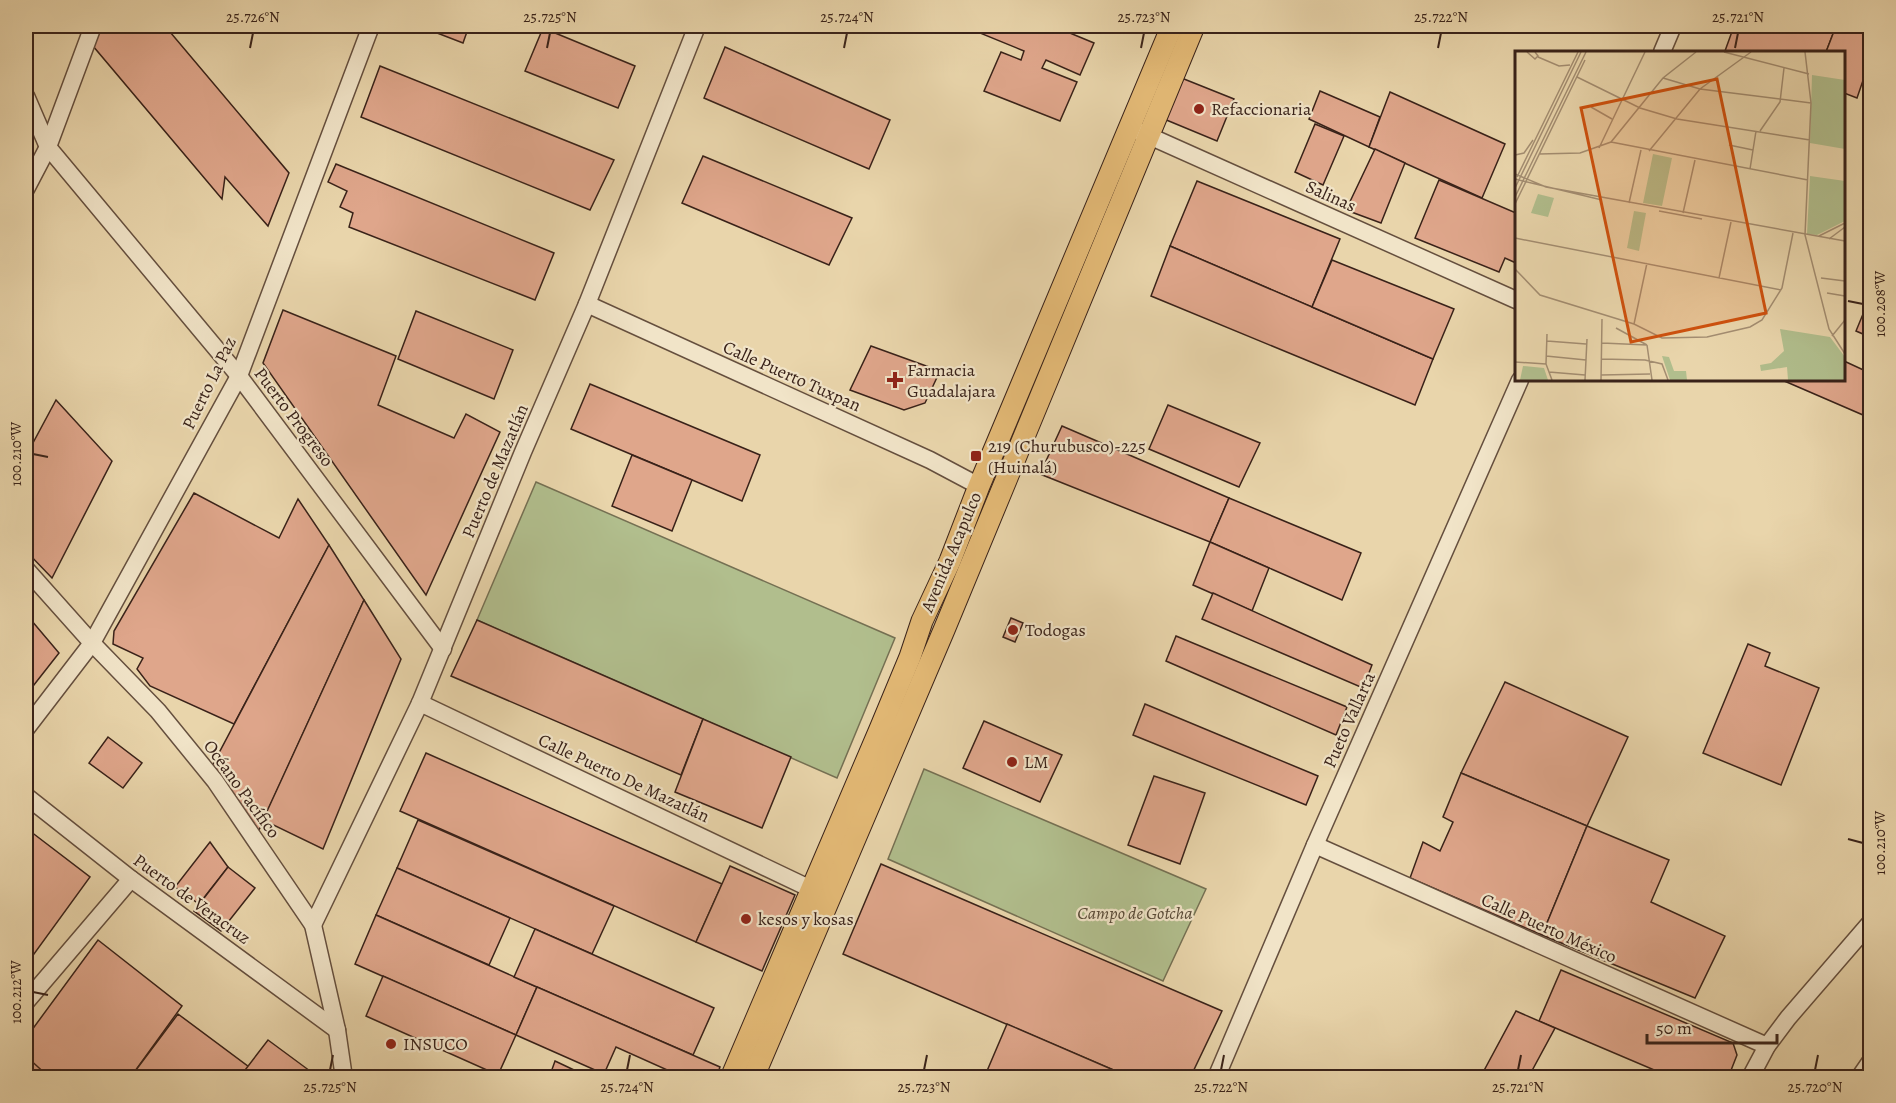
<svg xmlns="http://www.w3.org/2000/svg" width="1896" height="1103" font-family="Alegreya,serif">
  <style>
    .green { fill: #b1be8d; stroke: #757053; stroke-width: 1.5 }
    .building { fill: #dfa68b; stroke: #392219; stroke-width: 1.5 }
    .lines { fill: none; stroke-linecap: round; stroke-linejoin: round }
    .minor-casing { stroke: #654f3e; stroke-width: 19 }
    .major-casing { stroke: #392219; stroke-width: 23 }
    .minor { stroke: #f1e4c8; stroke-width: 16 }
    .major { stroke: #e4ba76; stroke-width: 21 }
    .ticks { fill: none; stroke: #392219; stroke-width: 2 }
    .poi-dot { fill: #8f2418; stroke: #f1e4c8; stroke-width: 2 }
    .labels { text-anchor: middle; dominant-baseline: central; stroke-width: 4.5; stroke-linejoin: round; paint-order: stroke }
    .poi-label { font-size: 18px; fill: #392219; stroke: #f1e4c8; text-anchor: start }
    .street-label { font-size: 18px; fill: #392219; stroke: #f1e4c8 }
    .park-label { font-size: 18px; font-style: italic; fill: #574936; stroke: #f1e4c8 }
    .inset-road { fill: none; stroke: #a38d71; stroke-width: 1.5 }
    .view { fill: #ce510e; fill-opacity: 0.15; stroke: #ce510e; stroke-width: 3 }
    .inset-edge { fill: none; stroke: #392219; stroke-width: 3 }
    .neatline { fill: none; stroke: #392219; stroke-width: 2 }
    .ticks-label { font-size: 15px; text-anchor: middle; fill: #392219 }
  </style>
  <rect width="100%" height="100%" fill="#e9d5ab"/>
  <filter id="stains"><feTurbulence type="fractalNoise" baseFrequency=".00333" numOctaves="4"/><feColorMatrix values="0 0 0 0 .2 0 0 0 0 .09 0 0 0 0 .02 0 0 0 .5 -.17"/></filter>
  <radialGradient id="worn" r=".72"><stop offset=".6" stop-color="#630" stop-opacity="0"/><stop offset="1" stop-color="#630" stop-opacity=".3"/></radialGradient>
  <g class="green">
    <path d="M536 482 895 638 837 778 477 620Z"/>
    <path d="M924 769 1206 889 1163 981 888 859Z"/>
  </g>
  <g class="building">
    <path d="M101 26H165L289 173 268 226 225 177 222 199 93 46Z"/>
    <path d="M419 26H469L463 43Z"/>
    <path d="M978 26H1053L1094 43 1080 75 1046 60 1042 68 1077 82 1060 121 984 91 1001 52 1021 60 1024 51 975 31Z"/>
    <path d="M1734 26H1836L1826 52H1730L1725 51Z"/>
    <path d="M1836 26H1870V60L1857 98 1844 93V52H1826Z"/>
    <path d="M543 28 635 66 618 108 525 71Z"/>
    <path d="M725 47 890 120 869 169 704 98Z"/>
    <path d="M380 66 614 160 590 210 361 117Z"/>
    <path d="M1179 77 1234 99 1217 141 1164 119Z"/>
    <path d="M1320 91 1380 117 1369 147 1309 119Z"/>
    <path d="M1390 92 1505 144 1482 198 1369 147Z"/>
    <path d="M1315 124 1344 136 1323 185 1295 172Z"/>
    <path d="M1375 149 1405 163 1381 223 1346 210Z"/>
    <path d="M703 156 852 218 829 265 682 203Z"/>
    <path d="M336 164 554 253 535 300 349 227 353 213 340 207 347 191 328 182Z"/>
    <path d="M1439 180 1516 213V263L1505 258 1499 272 1415 238Z"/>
    <path d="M1197 181 1340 239 1312 307 1170 246Z"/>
    <path d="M1170 246 1433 359 1415 405 1151 296Z"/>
    <path d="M1332 260 1454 309 1433 359 1312 307Z"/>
    <path d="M1870 297V337L1856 331Z"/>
    <path d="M283 310 396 356 378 405 454 438 466 414 500 432 426 595 263 363Z"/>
    <path d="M416 311 513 350 494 399 398 359Z"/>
    <path d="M871 346 940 371 925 403 904 410 850 390Z"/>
    <path d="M1844 361 1870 373V418L1782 380H1844Z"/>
    <path d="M590 384 760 455 742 501 571 429Z"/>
    <path d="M56 400 112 461 52 578 26 551V456Z"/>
    <path d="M1168 405 1260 443 1239 487 1149 449Z"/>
    <path d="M1062 426 1229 498 1210 542 1040 474Z"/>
    <path d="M26 442 32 449 26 461Z"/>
    <path d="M632 455 692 480 672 531 612 506Z"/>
    <path d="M194 493 279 538 298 499 329 545 234 724 150 686 137 669 143 658 113 644 114 631Z"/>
    <path d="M1229 498 1361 553 1342 600 1210 542Z"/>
    <path d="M1210 542 1269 568 1252 611 1193 585Z"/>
    <path d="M329 545 364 600 258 832 211 768Z"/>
    <path d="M1213 593 1372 665 1363 688 1202 619Z"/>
    <path d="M364 600 401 659 323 849 263 820Z"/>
    <path d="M26 614 59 653 26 695Z"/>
    <path d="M1011 618 1023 623 1015 642 1003 637Z"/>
    <path d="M477 620 703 719 681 775 451 676Z"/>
    <path d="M1176 636 1347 707 1336 735 1166 661Z"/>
    <path d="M1748 644 1770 653 1765 666 1819 688 1781 785 1703 753Z"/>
    <path d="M1505 682 1628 737 1587 826 1461 773Z"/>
    <path d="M1145 704 1318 776 1306 805 1133 735Z"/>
    <path d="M703 719 791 757 762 828 675 792Z"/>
    <path d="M984 721 1062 755 1040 802 963 768Z"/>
    <path d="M108 737 142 763 123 788 89 763Z"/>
    <path d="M426 753 722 884 696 942 400 811Z"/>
    <path d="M1461 773 1587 826 1542 935 1410 878 1423 842 1440 851 1453 822 1443 817Z"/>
    <path d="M1154 776 1205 793 1180 864 1128 845Z"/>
    <path d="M418 820 614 906 592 954 397 868Z"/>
    <path d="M1587 826 1669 860 1651 902 1725 936 1695 998 1542 935Z"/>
    <path d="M26 828 90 877 26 965Z"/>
    <path d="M210 842 228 867 199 904 175 887Z"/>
    <path d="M881 864 1222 1011 1190 1078H1132L843 954Z"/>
    <path d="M730 866 795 895 762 971 696 942Z"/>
    <path d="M228 867 255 888 221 931 194 911Z"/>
    <path d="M397 868 510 918 489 965 376 915Z"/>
    <path d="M376 915 537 987 516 1035 355 964Z"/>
    <path d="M535 929 714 1008 693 1055 514 977Z"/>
    <path d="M98 940 182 1006 130 1078H47L26 1060V1038Z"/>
    <path d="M1561 970 1733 1043 1737 1055 1728 1078H1673L1539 1021Z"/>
    <path d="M383 976 516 1035 498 1075 366 1016Z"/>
    <path d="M537 987 720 1067 716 1078H685L616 1047 604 1074 516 1035Z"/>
    <path d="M1516 1011 1555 1028 1528 1078H1480Z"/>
    <path d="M178 1014 249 1067 241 1078H130Z"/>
    <path d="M1007 1024 1132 1078H984Z"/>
    <path d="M268 1040 310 1071 304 1078H239Z"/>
    <path d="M26 1056 50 1078H26Z"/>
    <path d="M555 1061 591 1078H549Z"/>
  </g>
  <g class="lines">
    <g class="minor-casing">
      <g id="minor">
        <path d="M1662 52 1673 26"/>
        <path d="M26 96 48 147 239 376 443 649"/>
        <path d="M1138 131 1516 300"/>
        <path d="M26 189 48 147 93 26"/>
        <path d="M587 304 930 460 979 486"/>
        <path d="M26 569 92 643 158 711 215 781 313 925 337 1030 344 1078"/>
        <path d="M420 703 811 889"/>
        <path d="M26 729 92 643 239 376 371 26"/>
        <path d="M26 796 131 879 337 1030"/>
        <path d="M1315 845 1767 1046"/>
        <path d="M313 925 420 703 523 452 587 304 697 26"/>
        <path d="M26 1002 131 879"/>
        <path d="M1216 1078 1315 845 1520 380"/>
        <path d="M1750 1078 1767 1046 1788 1018 1870 923"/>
        <path d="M1859 1078 1870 1062"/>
      </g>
    </g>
    <g class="major-casing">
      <g id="major">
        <path d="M731 1078 880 729 910 657 922 621 950 561 979 486 1172 26"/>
        <path d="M753 1078 944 630 1194 26"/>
      </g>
    </g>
    <use href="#minor" class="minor"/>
    <use href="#major" class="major"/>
  </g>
  <path class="ticks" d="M250 48 253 33M547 48 550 33M844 48 847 33M1141 48 1144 33M1438 48 1441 33M1735 48 1738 33M1848 301 1863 304M33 454 48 457M1848 839 1863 843M33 992 48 995M330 1070 333 1055M627 1070 630 1055M924 1070 927 1055M1221 1070 1224 1055M1518 1070 1521 1055M1815 1070 1818 1055"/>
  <g class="poi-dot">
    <circle cx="1199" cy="109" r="6"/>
    <path d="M892 371h6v6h6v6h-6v6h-6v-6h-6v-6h6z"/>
    <rect x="970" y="450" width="12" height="12" rx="3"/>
    <circle cx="1013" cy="630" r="6"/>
    <circle cx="1012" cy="762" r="6"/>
    <circle cx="746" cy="919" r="6"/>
    <circle cx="391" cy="1044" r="6"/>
  </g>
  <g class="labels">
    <g class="poi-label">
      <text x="1211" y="109">Refaccionaria</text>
      <text x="907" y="370">Farmacia<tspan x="907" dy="21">Guadalajara</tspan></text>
      <text x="988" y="446">219 (Churubusco)-225<tspan x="988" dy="21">(Huinalá)</tspan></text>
      <text x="1025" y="630">Todogas</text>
      <text x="1024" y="762">LM</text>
      <text x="758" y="919">kesos y kosas</text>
      <text x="403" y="1044">INSUCO</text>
    </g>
    <g class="street-label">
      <text transform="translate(1331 196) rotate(24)">Salinas</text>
      <text transform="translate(792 376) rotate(24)">Calle Puerto Tuxpan</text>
      <text transform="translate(209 383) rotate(-64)">Puerto La Paz</text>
      <text transform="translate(294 417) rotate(53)">Puerto Progreso</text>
      <text transform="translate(495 471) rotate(-67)">Puerto de Mazatlán</text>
      <text transform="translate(951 552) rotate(-67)">Avenida Acapulco</text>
      <text transform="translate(1349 720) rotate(-66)">Pueto Vallarta</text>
      <text transform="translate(624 778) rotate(25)">Calle Puerto De Mazatlán</text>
      <text transform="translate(242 789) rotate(54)">Océano Pacífico</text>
      <text transform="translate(192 899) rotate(36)">Puerto de Veracruz</text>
      <text transform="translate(1549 928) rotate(24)">Calle Puerto México</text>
    </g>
    <g class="park-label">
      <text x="1135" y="913">Campo de Gotcha</text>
    </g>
  </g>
  <g transform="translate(1515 51)">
    <rect width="330" height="330" fill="#e9d5ab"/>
    <path d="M297 24 330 29V98L295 92ZM138 103 157 107 147 155 128 152ZM295 125 330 130V170L302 184 292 183ZM23 143 39 147 33 166 16 162ZM119 160 131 162 124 200 112 197ZM265 278 315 286 330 306V329H273L272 316 246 320 245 314 256 312 269 300ZM147 305 154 306 159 320H171L172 329H155ZM8 315 29 317 33 329H5Z" fill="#b1be8d"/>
    <path class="inset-road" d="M12 1 20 8 23 5 20 1M209 1 294 23M290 1 296 52 290 184 314 278 330 303M23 6 44 15 55 14M62 26 125 57 162 68 295 89M148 27 185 38 296 52M76 56 97 68M245 80 265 51 269 17M96 91 293 129M214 94 238 99M84 97 130 1M134 100 185 38 236 1M24 103 65 102 96 91 148 27 181 1M0 104 9 102 18 89M235 118 241 80M0 123 31 136 330 190M2 126 63 1M0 128 87 149M0 137 66 1M0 146 71 1M114 152 126 99M0 153 70 9M144 160 187 168M168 162 180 109M304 185 330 172M0 187 266 239M314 188 330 176M0 218 25 244 119 273 147 287 192 286 235 276 247 269 267 237 278 182M204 227 216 171M306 227 330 230M312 242 330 245M119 273 132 212M101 277 132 294M32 283 31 313 37 329M317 285 330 269M32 290 71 293M87 292 132 294M132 294 137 329M31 305 71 309M86 308 130 309 147 313 153 329M0 311 31 313M34 321 70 324M86 324 135 323M70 329 72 288M86 329 87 268"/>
    <path class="view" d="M202 28 251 262 116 291 66 57Z"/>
    <rect width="330" height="330" class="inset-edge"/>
  </g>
  <rect width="1896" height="1103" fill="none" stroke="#e9d5ab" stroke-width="66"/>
  <path d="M1647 1034v9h130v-9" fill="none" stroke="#392219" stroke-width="3"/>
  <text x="1656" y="1034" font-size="18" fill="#392219" stroke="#f1e4c8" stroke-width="4.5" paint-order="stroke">50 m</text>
  <rect x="33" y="33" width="1830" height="1037" class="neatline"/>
  <g class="ticks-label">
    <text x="253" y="22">25.726°N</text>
    <text x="550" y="22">25.725°N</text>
    <text x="847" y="22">25.724°N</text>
    <text x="1144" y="22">25.723°N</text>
    <text x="1441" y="22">25.722°N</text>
    <text x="1738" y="22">25.721°N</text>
    <text transform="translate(1880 304) rotate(-90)" y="5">100.208°W</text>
    <text transform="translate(16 454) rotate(-90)" y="5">100.210°W</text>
    <text transform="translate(1880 843) rotate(-90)" y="5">100.210°W</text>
    <text transform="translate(16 992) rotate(-90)" y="5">100.212°W</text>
    <text x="330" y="1092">25.725°N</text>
    <text x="627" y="1092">25.724°N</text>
    <text x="924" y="1092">25.723°N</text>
    <text x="1221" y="1092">25.722°N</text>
    <text x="1518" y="1092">25.721°N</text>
    <text x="1815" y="1092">25.720°N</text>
  </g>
  <rect width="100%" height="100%" filter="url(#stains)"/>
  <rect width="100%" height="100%" fill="url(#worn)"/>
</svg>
